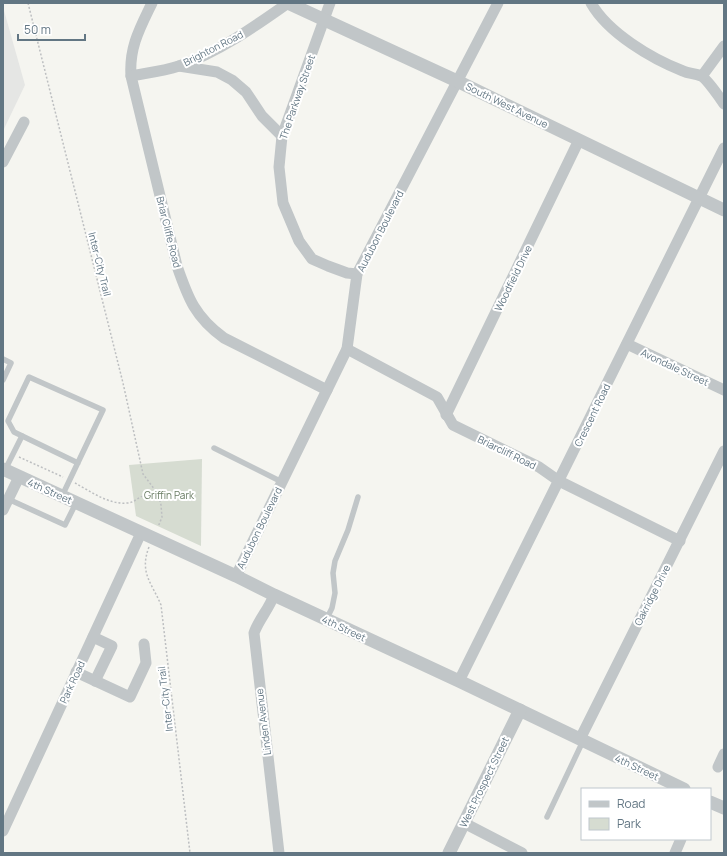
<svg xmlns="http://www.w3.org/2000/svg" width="727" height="856" font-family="Manrope,sans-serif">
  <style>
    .built { fill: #e5e6e4 }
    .green { fill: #d6dcd1 }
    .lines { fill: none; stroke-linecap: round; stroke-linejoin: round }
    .path { stroke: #bdbfc1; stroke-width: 1.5; stroke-dasharray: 2 2; stroke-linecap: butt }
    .service { stroke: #c1c6c8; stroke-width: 5.5 }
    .minor { stroke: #c1c6c8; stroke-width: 11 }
    .tertiary { stroke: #c1c6c8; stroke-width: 13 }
    .labels { text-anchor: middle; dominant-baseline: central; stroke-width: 4; stroke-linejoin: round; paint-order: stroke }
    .street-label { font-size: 10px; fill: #627683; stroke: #fff }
    .park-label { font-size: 10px; fill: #677a61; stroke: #fff }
  </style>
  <rect width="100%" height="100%" fill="#f5f5f0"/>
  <path class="built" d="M3 7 25 85 3 131Z"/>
  <path class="green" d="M202 459 201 546 136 516 129 465Z"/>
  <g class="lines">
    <g class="path">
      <path d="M28 3 123 383 143 474 158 494 161 505 162 517 158 527"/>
      <path d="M19 457 63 477"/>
      <path d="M75 483C90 491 109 505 127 503 134 503 137 498 143 496 154 492 166 494 177 495"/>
      <path d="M149 547C139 573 152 583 161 605L190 853"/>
    </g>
    <g class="service">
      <path d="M3 359 11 363 3 380"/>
      <path d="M214 448 282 482"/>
      <path d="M5 470 22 436"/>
      <path d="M62 496 103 410 29 377 8 421 14 432 78 463"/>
      <path d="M8 499 65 525 76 503"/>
      <path d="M326 620 332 608 335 593 333 573 335 561 348 530 358 497"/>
      <path d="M547 817 583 741"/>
    </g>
    <g class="minor">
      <path d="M152 3C140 28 129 47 131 76L177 266C188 298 195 317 224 338L327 390"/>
      <path d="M330 3 282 136 279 167 283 203 299 241 312 259 328 266 347 273 357 274"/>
      <path d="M591 3C608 33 652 59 683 71 689 74 695 73 701 76 706 78 720 98 724 104"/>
      <path d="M179 66 217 72 232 80 246 92 262 116 282 136"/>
      <path d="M131 76C147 73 164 71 179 66 219 52 254 27 288 3"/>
      <path d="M702 76 724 46"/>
      <path d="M3 162 24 122"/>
      <path d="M627 344 724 390"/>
      <path d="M347 349 437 397 453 425 539 467 559 481 680 541"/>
      <path d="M446 415 579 140"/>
      <path d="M3 510 19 477"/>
      <path d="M236 576 347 349 357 274 498 3"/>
      <path d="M274 595C269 609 259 619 254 633L279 853"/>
      <path d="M93 637 112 646 95 681"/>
      <path d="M76 672 130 697 146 663 144 644"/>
      <path d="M459 681 724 148"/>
      <path d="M580 739 724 451"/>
      <path d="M718 767 724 754"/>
      <path d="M464 823 522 853"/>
      <path d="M3 831 141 533"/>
      <path d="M675 853 681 839"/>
    </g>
    <g class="tertiary">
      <path d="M288 3 457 81 724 210"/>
      <path d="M3 469 236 576 274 595 459 681 684 789"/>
      <path d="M710 802 724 808"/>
      <path d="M449 853 520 710"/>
    </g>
  </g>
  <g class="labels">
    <g class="street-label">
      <text transform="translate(213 48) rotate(-27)">Brighton Road</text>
      <text transform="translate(297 97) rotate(-71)">The Parkway Street</text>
      <text transform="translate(507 105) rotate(26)">South West Avenue</text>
      <text transform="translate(380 231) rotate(-63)">Audubon Boulevard</text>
      <text transform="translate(169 232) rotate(76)">Briar Cliffe Road</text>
      <text transform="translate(100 264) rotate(76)">Inter-City Trail</text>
      <text transform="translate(513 278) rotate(-64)">Woodfield Drive</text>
      <text transform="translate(675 367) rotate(25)">Avondale Street</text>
      <text transform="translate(592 415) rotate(-64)">Crescent Road</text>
      <text transform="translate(507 452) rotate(26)">Briarcliff Road</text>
      <text transform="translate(50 491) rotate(24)">4th Street</text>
      <text transform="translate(259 528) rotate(-64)">Audubon Boulevard</text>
      <text transform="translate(652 595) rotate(-63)">Oakridge Drive</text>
      <text transform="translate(344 628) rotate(25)">4th Street</text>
      <text transform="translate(72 682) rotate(-65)">Park Road</text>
      <text transform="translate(165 699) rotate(-97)">Inter-City Trail</text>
      <text transform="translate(263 722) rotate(-97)">Linden Avenue</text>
      <text transform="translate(637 767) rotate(25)">4th Street</text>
      <text transform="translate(484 782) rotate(-64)">West Prospect Street</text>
    </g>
    <g class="park-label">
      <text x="169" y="495">Griffin Park</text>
    </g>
  </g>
  <rect width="727" height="856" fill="none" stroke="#627683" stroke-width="8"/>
  <rect x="581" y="788" width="130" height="52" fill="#ffffff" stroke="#c0c8cd"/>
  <rect x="589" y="801" width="20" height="6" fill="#c1c6c8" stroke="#c0c8cd"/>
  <text x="617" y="808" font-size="12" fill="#627683">Road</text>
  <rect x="589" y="818" width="20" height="12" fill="#d6dcd1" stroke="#c0c8cd"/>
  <text x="617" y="828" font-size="12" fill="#627683">Park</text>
  <path d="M18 34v6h67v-6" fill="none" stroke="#627683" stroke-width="2"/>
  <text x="24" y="34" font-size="12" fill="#627683" stroke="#ffffff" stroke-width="3" paint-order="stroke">50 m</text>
</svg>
